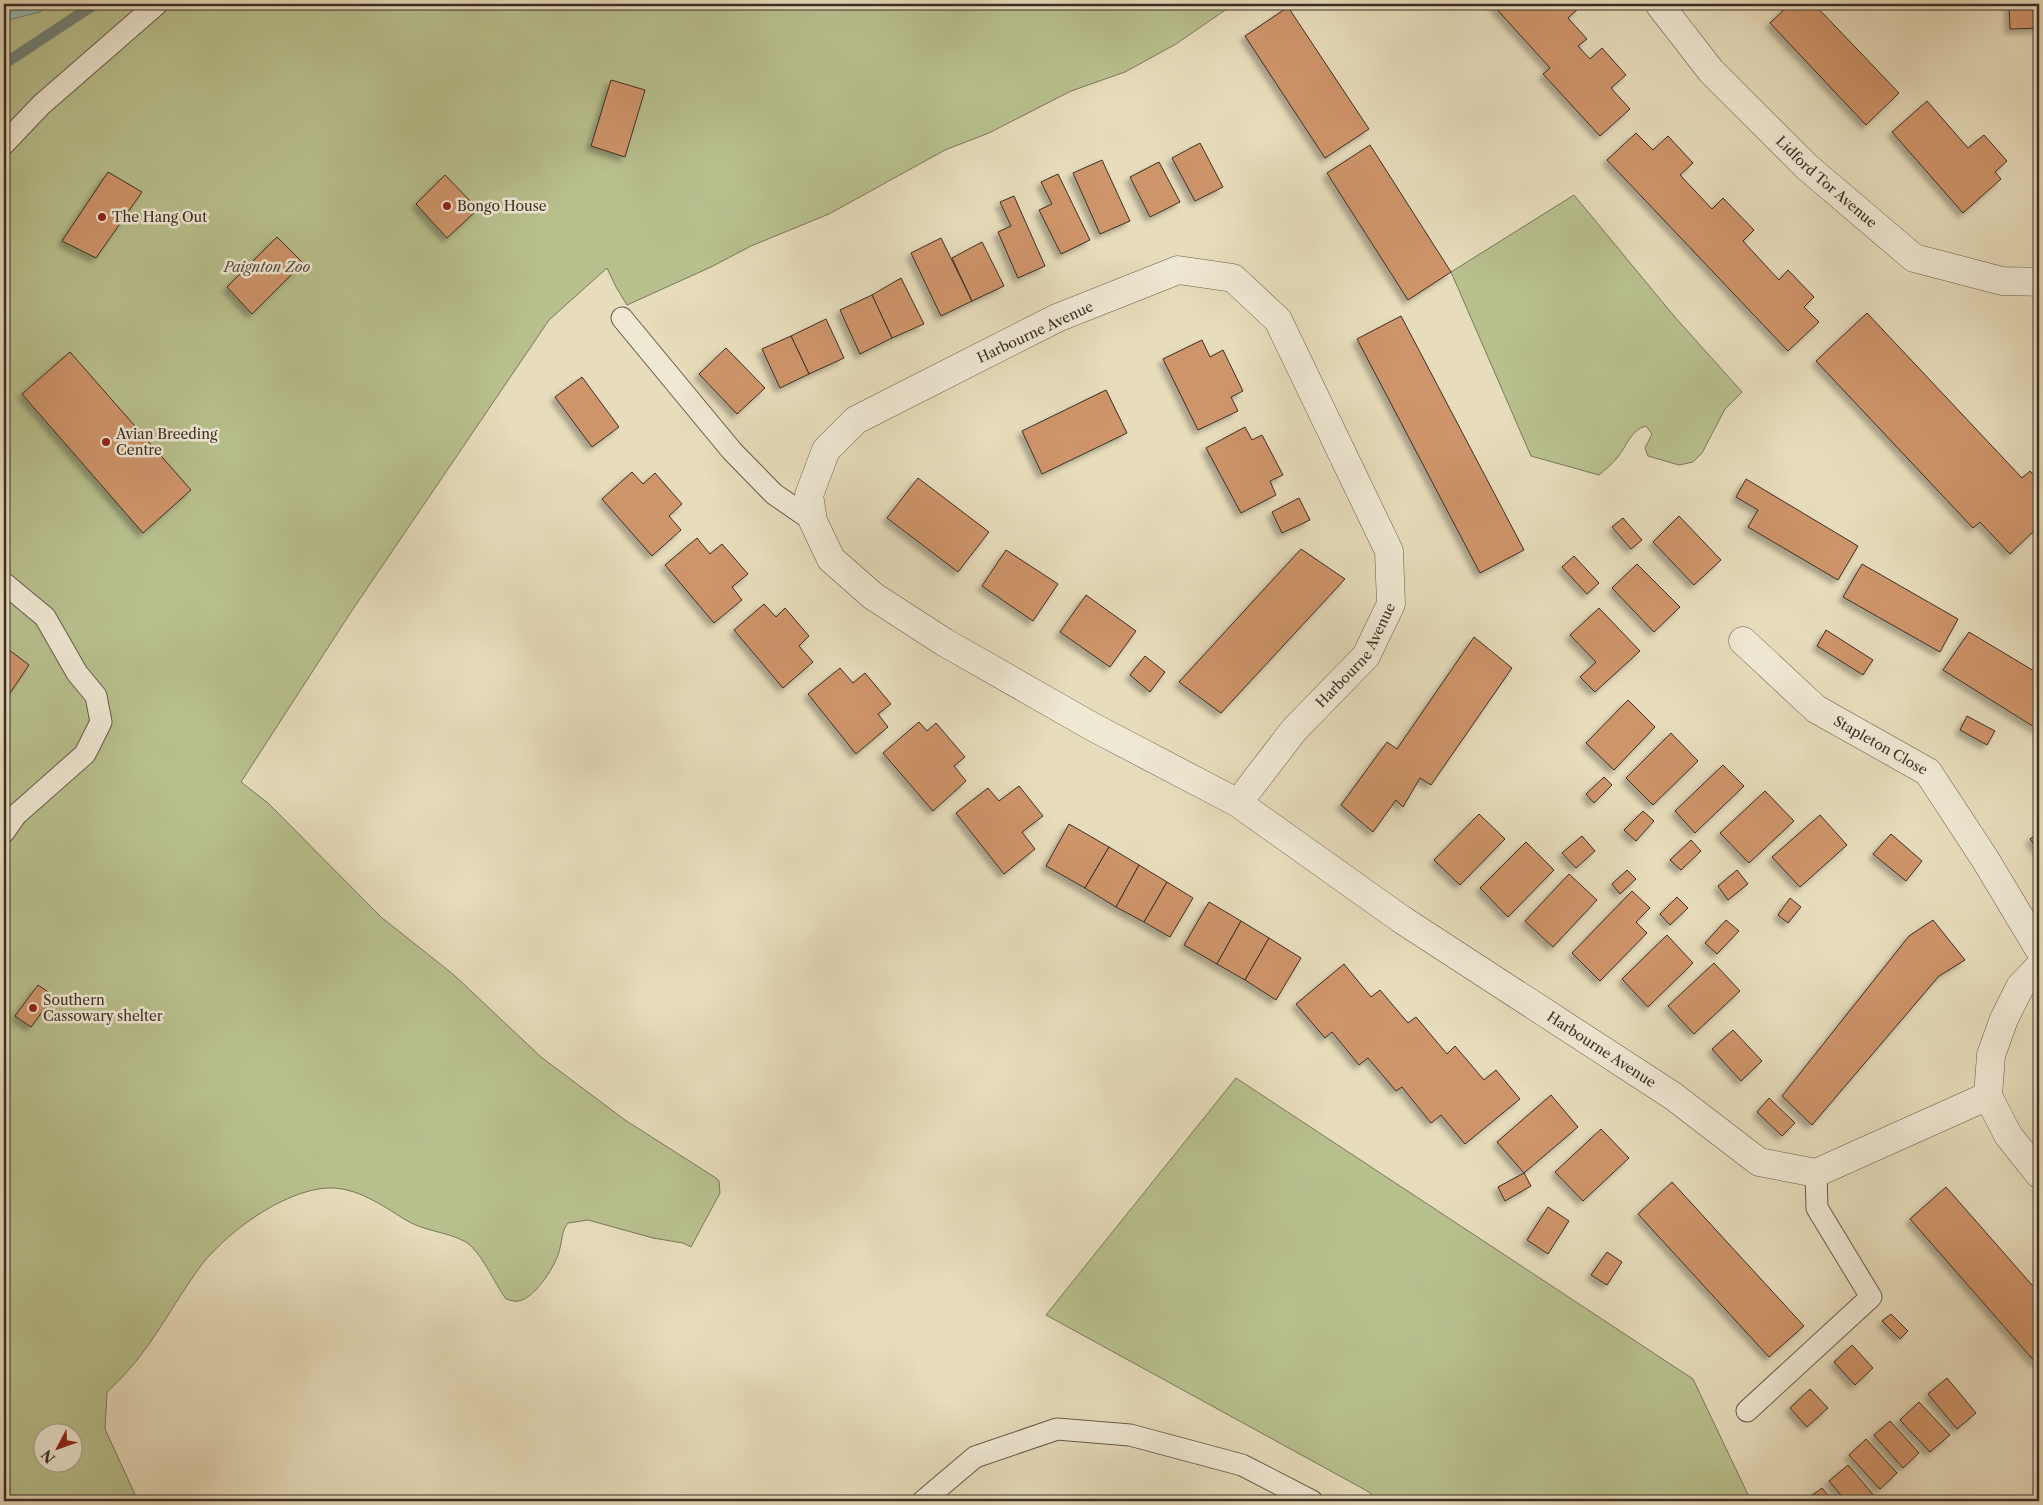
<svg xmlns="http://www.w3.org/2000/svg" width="2043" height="1505" font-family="'Libre Caslon Text',serif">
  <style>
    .green { fill: #b8c08e; stroke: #7a775a; fill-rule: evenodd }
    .water { fill: #97bcb1; stroke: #728379 }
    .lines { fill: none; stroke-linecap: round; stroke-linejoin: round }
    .stream { stroke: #728379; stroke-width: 11 }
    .building { fill: #ce946a; stroke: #3b2e26; filter: url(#shadow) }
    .service-casing { stroke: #665a4b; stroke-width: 23 }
    .minor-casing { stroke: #665a4b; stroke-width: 29 }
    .service { stroke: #efe8d3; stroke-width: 21 }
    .minor { stroke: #efe8d3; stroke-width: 28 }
    .poi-dot { fill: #8f2418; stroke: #efe8d3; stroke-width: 2 }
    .labels { text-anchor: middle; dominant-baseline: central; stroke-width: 5; stroke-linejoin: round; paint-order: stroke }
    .street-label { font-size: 14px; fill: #3b2e26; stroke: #efe8d3 }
    .poi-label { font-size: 14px; fill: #3b2e26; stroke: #efe8d3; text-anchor: start }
    .park-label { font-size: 14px; font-style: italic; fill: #544b3b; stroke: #efe8d3 }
  </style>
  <defs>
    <filter id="shadow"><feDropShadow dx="-4.5" dy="4.5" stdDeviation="2.5" flood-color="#0004"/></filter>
  </defs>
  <rect width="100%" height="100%" fill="#e7dcbb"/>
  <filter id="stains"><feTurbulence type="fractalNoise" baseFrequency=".004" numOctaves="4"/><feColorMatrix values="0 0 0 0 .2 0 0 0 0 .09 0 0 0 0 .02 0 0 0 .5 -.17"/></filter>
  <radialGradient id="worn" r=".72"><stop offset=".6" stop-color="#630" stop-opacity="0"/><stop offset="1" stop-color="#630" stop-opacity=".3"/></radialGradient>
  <g class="green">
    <path d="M4 4H1234L1176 44 1125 72 1071 91 989 133 945 150 829 214 751 246 711 267 627 305 616 287 607 268 549 320 351 612 241 782 268 803 381 917 454 975 541 1057 625 1120 716 1178 719 1181 720 1193 691 1247 683 1243 653 1238 588 1220 568 1223C561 1232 563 1237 560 1248 557 1264 535 1299 518 1301 514 1302 510 1300 506 1299 494 1283 481 1250 464 1241 445 1231 425 1232 404 1219 382 1205 356 1187 328 1188 283 1190 222 1235 197 1271 166 1315 148 1355 107 1392L105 1429 138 1501H4ZM42 1432H72V1462H42Z"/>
    <path d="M1574 195 1674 316 1742 392 1725 409 1702 453 1693 462 1679 465 1648 456 1645 448 1652 434 1646 426C1631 429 1626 448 1617 458 1612 464 1605 470 1599 475L1531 456 1451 272Z"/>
    <path d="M1236 1078 1693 1379 1751 1501H1377L1369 1492 1046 1315Z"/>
  </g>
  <path class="water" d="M4 4H51L40 12 4 21Z"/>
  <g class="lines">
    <path class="stream" d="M4 64 95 4"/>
  </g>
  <g class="building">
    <path d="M1492 4H1576L1579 8 1568 18 1587 39 1578 46 1590 59 1602 48 1626 75 1611 88 1630 109 1600 136 1543 74 1550 68Z"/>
    <path d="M1790 4H1814L1899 93 1866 125 1770 23Z"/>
    <path d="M2009 4H2039V28L2010 29Z"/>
    <path d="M1288 7 1369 129 1325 158 1245 36Z"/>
    <path d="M611 80 645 90 625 157 591 146Z"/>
    <path d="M1927 101 1968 148 1984 135 2007 161 1995 172 2001 179 1963 213 1892 132Z"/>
    <path d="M1636 133 1653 150 1668 136 1693 163 1680 175 1712 209 1723 198 1754 230 1743 241 1779 280 1788 270 1814 297 1804 307 1819 322 1788 351 1607 160Z"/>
    <path d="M1200 143 1223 187 1195 201 1172 158Z"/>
    <path d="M1370 145 1451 272 1408 300 1327 173Z"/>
    <path d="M1102 160 1130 221 1100 234 1073 173Z"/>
    <path d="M1159 162 1180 202 1150 217 1130 177Z"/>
    <path d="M108 172 142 192 96 258 62 241Z"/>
    <path d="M1058 174 1090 240 1061 254 1039 210 1052 204 1041 182Z"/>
    <path d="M445 175 478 209 447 238 416 204Z"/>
    <path d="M1014 196 1045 266 1018 278 998 232 1011 226 1000 202Z"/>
    <path d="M277 237 303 263 252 314 227 287Z"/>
    <path d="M941 238 972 301 941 316 911 253Z"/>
    <path d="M982 242 1004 286 972 301 952 258Z"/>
    <path d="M901 278 924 324 892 338 872 295Z"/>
    <path d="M872 295 892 338 860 354 840 310Z"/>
    <path d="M1867 313 2022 478 2030 471 2039 481V526L2010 554 1980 522 1973 528 1816 361Z"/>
    <path d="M1401 316 1524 550 1480 573 1357 339Z"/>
    <path d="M826 319 844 358 809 374 791 336Z"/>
    <path d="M791 336 809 374 780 388 762 349Z"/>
    <path d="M1202 340 1210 357 1223 350 1243 391 1231 397 1238 411 1198 430 1163 359Z"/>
    <path d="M726 348 765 388 737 414 699 374Z"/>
    <path d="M70 352 191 490 143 533 22 394Z"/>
    <path d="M582 377 619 427 592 447 555 397Z"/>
    <path d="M1106 390 1127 433 1042 474 1022 431Z"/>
    <path d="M1245 427 1252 440 1262 435 1283 475 1270 481 1276 495 1241 513 1206 448Z"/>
    <path d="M632 472 643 484 655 473 682 504 669 516 681 530 652 556 602 499Z"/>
    <path d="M918 478 989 532 958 572 887 518Z"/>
    <path d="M1746 479 1858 546 1838 580 1748 527 1758 510 1736 497Z"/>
    <path d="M1299 498 1310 520 1282 533 1272 512Z"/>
    <path d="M1679 516 1721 560 1694 585 1653 542Z"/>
    <path d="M1623 518 1642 540 1631 549 1612 527Z"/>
    <path d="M697 538 710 554 722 544 748 574 732 587 742 600 714 623 665 565Z"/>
    <path d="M1301 549 1345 579 1221 713 1179 682Z"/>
    <path d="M1006 550 1058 584 1033 621 982 586Z"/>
    <path d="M1574 556 1599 583 1587 594 1562 567Z"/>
    <path d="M1637 564 1680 607 1654 632 1612 588Z"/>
    <path d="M1862 564 1958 619 1940 652 1843 597Z"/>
    <path d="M1086 595 1136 631 1110 667 1060 632Z"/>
    <path d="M764 604 776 617 785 608 809 636 799 646 813 662 783 688 734 630Z"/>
    <path d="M1599 608 1640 651 1595 692 1580 677 1596 662 1570 635Z"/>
    <path d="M1826 630 1873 660 1863 675 1817 646Z"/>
    <path d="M1969 632 2039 674V730L1943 670Z"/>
    <path d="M1474 637 1512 668 1431 785 1420 778 1403 807 1396 800 1373 832 1341 805 1387 742 1397 749Z"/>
    <path d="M4 646 29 665 4 702Z"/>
    <path d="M1145 656 1165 672 1150 692 1130 675Z"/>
    <path d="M840 668 853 683 865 673 891 704 878 714 888 727 856 754 808 694Z"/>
    <path d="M1628 700 1655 727 1614 770 1586 743Z"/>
    <path d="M1967 716 1995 731 1987 745 1960 730Z"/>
    <path d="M919 722 927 731 936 723 965 757 954 766 966 781 933 811 883 753Z"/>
    <path d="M1671 733 1698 761 1653 805 1626 778Z"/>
    <path d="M1723 765 1744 786 1695 833 1675 811Z"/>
    <path d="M1604 777 1612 785 1594 803 1586 794Z"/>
    <path d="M1019 786 1043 816 1022 832 1035 849 1004 874 956 813 988 788 999 801Z"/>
    <path d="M1765 791 1794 821 1749 863 1720 833Z"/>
    <path d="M1643 811 1654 821 1636 841 1624 830Z"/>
    <path d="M1479 814 1505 839 1460 885 1434 860Z"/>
    <path d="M1820 815 1847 845 1800 887 1772 857Z"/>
    <path d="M1069 824 1109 847 1085 888 1046 866Z"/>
    <path d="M2039 833V852L2030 839Z"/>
    <path d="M1891 834 1922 861 1906 881 1873 854Z"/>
    <path d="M1582 836 1595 851 1576 868 1562 853Z"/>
    <path d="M1691 840 1701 851 1681 870 1670 860Z"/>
    <path d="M1526 842 1554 870 1508 917 1480 888Z"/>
    <path d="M1109 847 1139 865 1116 907 1085 888Z"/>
    <path d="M1139 865 1167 882 1144 922 1116 907Z"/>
    <path d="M1627 870 1636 879 1620 894 1612 884Z"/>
    <path d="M1737 870 1748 884 1728 900 1718 886Z"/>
    <path d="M1569 874 1597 900 1553 947 1525 921Z"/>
    <path d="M1167 882 1193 898 1170 937 1144 922Z"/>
    <path d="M1632 891 1650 908 1636 922 1647 933 1600 981 1572 953Z"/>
    <path d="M1677 897 1688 908 1670 925 1660 914Z"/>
    <path d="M1790 898 1801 907 1788 923 1778 915Z"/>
    <path d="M1209 902 1241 921 1217 964 1184 945Z"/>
    <path d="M1726 920 1739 931 1717 954 1705 943Z"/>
    <path d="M1933 920 1965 960 1939 976 1812 1125 1782 1096 1909 936Z"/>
    <path d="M1241 921 1269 938 1245 980 1217 964Z"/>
    <path d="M1667 935 1693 963 1648 1007 1622 979Z"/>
    <path d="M1269 938 1301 958 1276 1000 1245 980Z"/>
    <path d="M1714 963 1740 991 1694 1034 1668 1006Z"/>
    <path d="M1344 964 1371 997 1380 990 1408 1023 1416 1017 1447 1054 1455 1046 1484 1080 1496 1070 1520 1099 1465 1144 1441 1115 1431 1123 1402 1087 1396 1091 1368 1058 1359 1065 1332 1032 1325 1038 1296 1004Z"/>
    <path d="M38 985 54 996 31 1027 15 1016Z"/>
    <path d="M1733 1030 1762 1061 1741 1081 1712 1049Z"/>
    <path d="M1551 1095 1578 1127 1524 1173 1497 1142Z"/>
    <path d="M1769 1098 1795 1123 1782 1136 1757 1112Z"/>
    <path d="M1601 1129 1629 1158 1583 1201 1555 1172Z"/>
    <path d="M1524 1173 1531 1186 1505 1201 1498 1187Z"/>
    <path d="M1672 1182 1804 1326 1769 1357 1638 1214Z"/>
    <path d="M1946 1187 2039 1293V1360L2036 1363 1910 1219Z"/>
    <path d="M1548 1207 1569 1221 1548 1254 1527 1240Z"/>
    <path d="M1607 1252 1622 1262 1607 1285 1591 1275Z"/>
    <path d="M1891 1314 1908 1331 1900 1339 1882 1321Z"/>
    <path d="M1852 1345 1873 1368 1855 1385 1834 1362Z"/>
    <path d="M1947 1378 1976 1413 1957 1429 1928 1394Z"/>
    <path d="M1810 1389 1828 1408 1807 1427 1790 1408Z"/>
    <path d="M1919 1402 1950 1435 1930 1452 1900 1420Z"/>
    <path d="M1890 1421 1919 1453 1903 1468 1874 1435Z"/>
    <path d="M1866 1439 1897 1473 1880 1489 1849 1455Z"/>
    <path d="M1848 1465 1876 1498 1872 1501H1846L1829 1481Z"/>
    <path d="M1822 1488 1833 1501H1804Z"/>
  </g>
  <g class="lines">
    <g class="service-casing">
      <g id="service">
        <path d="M4 144 41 105 157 4"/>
        <path d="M622 318 732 451 774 494 813 521"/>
        <path d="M4 583 45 617 77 673 96 696 101 722 85 754 16 815 4 832"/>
        <path d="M1747 1411 1871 1297 1817 1208 1816 1173"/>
        <path d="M923 1501 975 1457 1057 1429 1130 1435 1242 1465 1312 1501"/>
      </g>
    </g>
    <g class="minor-casing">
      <g id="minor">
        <path id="s1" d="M1659 4 1711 71 1807 167 1914 258 2002 281 2039 282"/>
        <path id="s2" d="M1743 641 1816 709 1928 772 1985 859 2039 949"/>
        <path id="s3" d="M1238 803 1294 730 1366 656 1391 604 1389 551 1278 320 1233 278 1178 270 1057 318 856 420 826 450 809 495 813 521 831 559 873 596 944 642 1093 727 1238 803 1401 919 1673 1096 1759 1162 1816 1173 1988 1096"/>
        <path d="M2039 967 2020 987 2004 1019 1991 1055 1988 1096 2008 1135 2039 1174"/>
      </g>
    </g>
    <use href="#service" class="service"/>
    <use href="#minor" class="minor"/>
  </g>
  <g class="poi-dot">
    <circle cx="447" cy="206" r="5"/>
    <circle cx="102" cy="217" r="5"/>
    <circle cx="106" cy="442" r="5"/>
    <circle cx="33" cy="1008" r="5"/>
  </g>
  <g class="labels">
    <g class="street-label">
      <text stroke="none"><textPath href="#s1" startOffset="245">Lidford Tor Avenue</textPath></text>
      <text transform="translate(1035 332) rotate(-25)">Harbourne Avenue</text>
      <text stroke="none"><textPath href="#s3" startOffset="190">Harbourne Avenue</textPath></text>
      <text stroke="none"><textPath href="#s2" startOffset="174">Stapleton Close</textPath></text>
      <text stroke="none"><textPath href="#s3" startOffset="2109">Harbourne Avenue</textPath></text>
    </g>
    <g class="poi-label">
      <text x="457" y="206">Bongo House</text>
      <text x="112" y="217">The Hang Out</text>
      <text x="116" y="434">Avian Breeding<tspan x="116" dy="16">Centre</tspan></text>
      <text x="43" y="1000">Southern<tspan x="43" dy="16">Cassowary shelter</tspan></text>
    </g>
    <g class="park-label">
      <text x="267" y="267">Paignton Zoo</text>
    </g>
  </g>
  <rect width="2043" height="1505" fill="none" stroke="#e7dcbb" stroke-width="20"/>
  <rect x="5" y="5" width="2033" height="1495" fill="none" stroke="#3b2e26" stroke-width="2.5"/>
  <rect x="10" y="10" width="2023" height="1485" fill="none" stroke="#3b2e26"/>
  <g transform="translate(58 1448) rotate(229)"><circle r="24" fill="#efe8d3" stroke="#a79e8e"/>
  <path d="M0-4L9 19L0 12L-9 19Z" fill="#8f2418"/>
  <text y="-8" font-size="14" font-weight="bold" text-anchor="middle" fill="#3b2e26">N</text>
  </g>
  <rect width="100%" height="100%" filter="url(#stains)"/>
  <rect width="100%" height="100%" fill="url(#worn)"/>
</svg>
